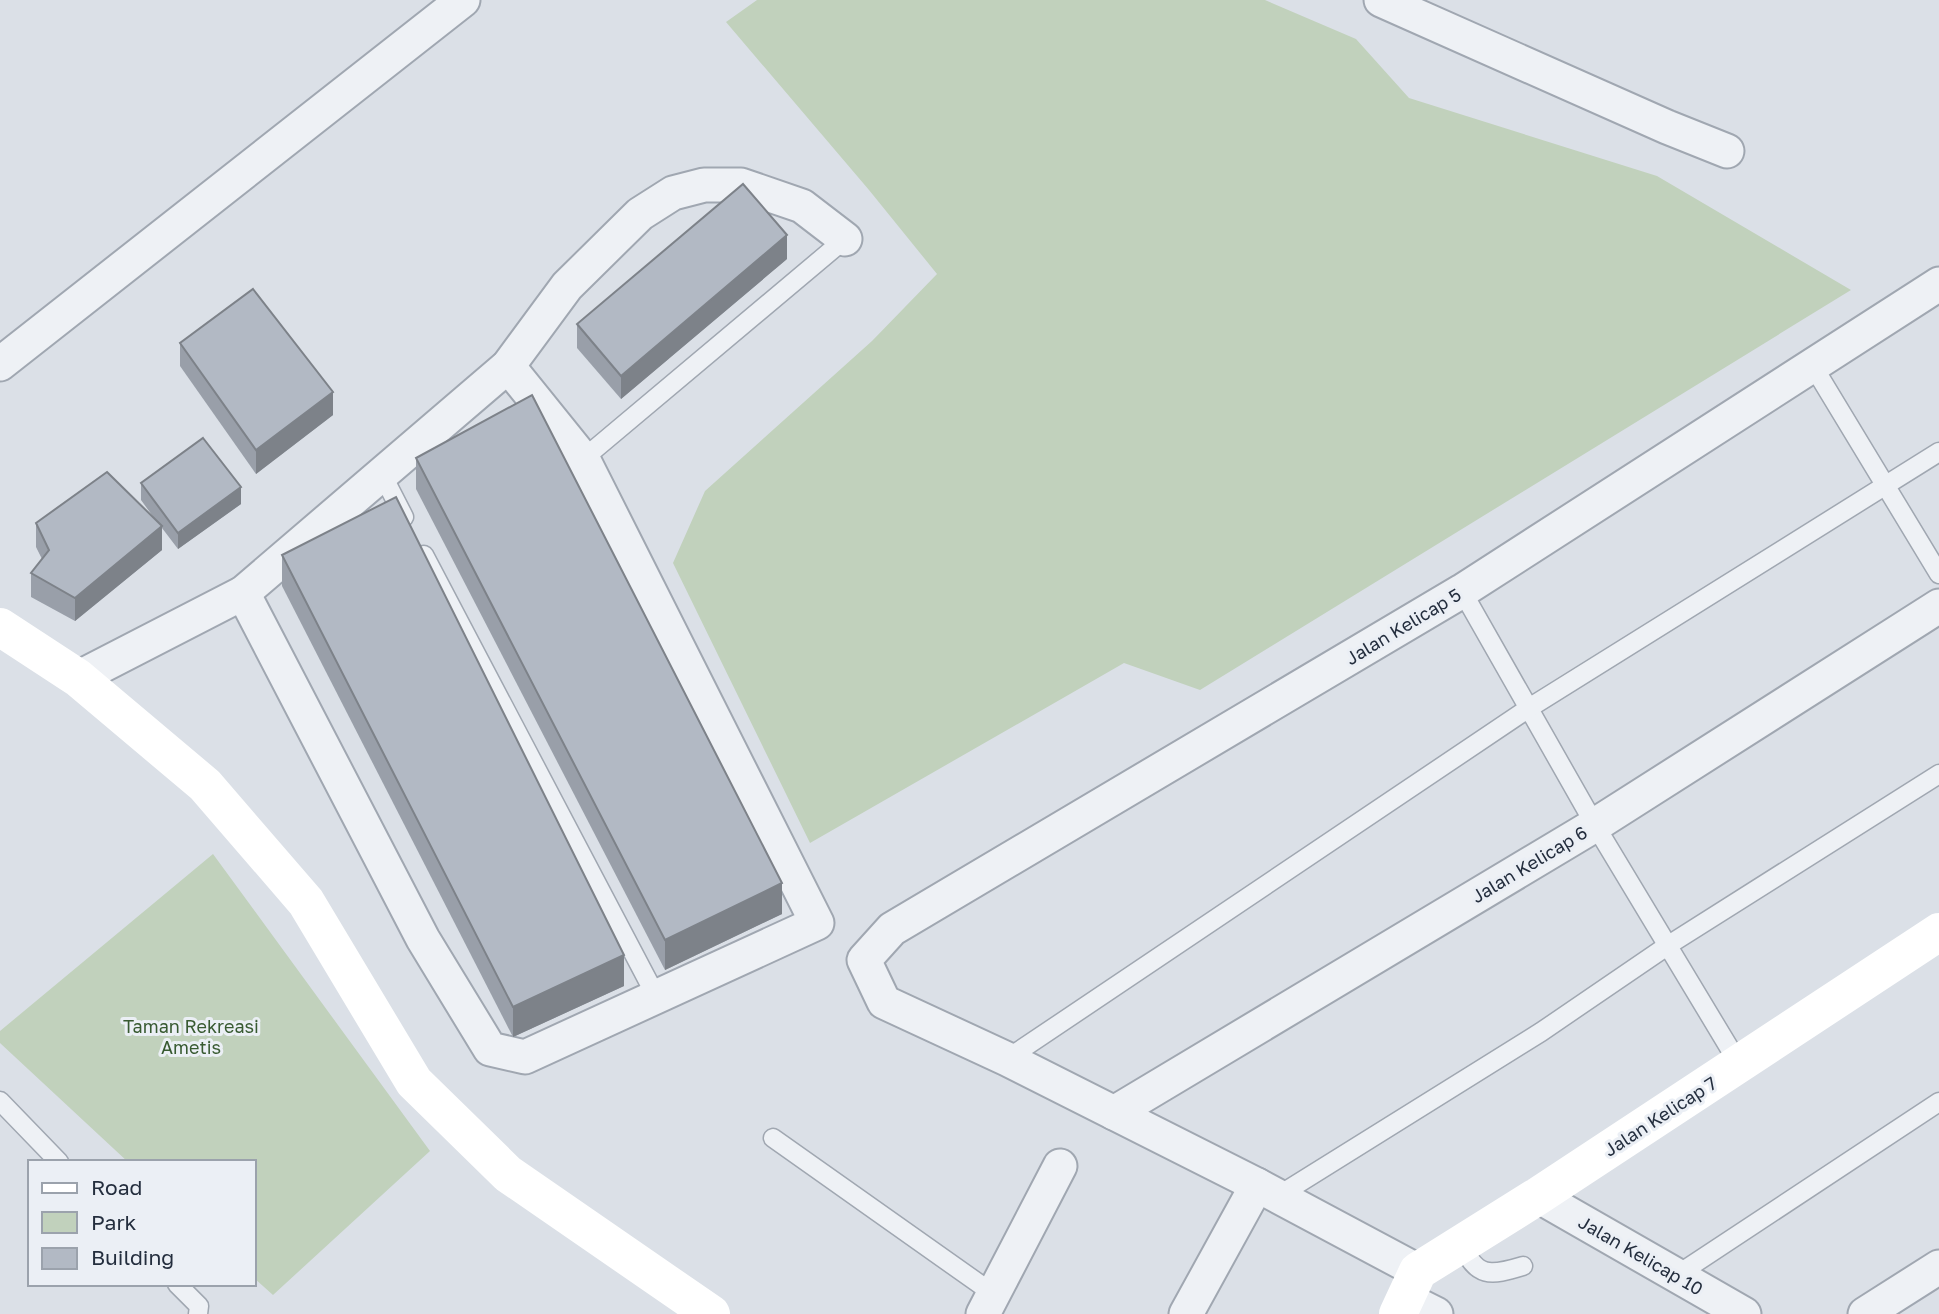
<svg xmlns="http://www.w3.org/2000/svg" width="1939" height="1314" font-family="'Golos Text',sans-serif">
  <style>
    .green { fill: #c1d1bc }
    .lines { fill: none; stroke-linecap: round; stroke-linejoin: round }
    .lane-casing { stroke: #a0a7b1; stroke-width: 21 }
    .street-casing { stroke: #a0a7b1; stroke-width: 37 }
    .lane { stroke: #eef1f5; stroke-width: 18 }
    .street { stroke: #eef1f5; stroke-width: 33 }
    .secondary { stroke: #fff; stroke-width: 38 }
    .wall { fill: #999fa9 }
    .shaded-wall { fill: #7d8289 }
    .building { fill: #b2b9c4; stroke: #7d8289; stroke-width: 2 }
    .labels { text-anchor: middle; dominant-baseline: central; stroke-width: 6; stroke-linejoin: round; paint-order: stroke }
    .street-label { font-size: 18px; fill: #242e3e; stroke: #ebeff5 }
    .park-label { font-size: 18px; fill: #385a31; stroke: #ebeff5 }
  </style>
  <rect width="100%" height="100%" fill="#dbe0e7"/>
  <g class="green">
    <path d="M757 0H1265L1356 39 1409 98 1657 176 1851 290 1200 690 1124 663 810 843 673 563 705 491 872 341 937 274 869 190 726 22Z"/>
    <path d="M213 854 430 1151 273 1295 254 1278V1162H128L0 1043V1031Z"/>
  </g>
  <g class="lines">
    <g class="lane-casing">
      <g id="lane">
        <path d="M1813 366 1939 574"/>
        <path d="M583 459 845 239"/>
        <path d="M382 474 404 517"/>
        <path d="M424 555 657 998"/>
        <path d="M1462 591 1595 825 1739 1064"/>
        <path d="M1007 1059 1529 708 1939 452"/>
        <path d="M0 1101 59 1162"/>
        <path d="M773 1138 995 1295"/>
        <path d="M1278 1196 1541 1032 1667 946 1939 774"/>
        <path d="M1462 1244C1476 1278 1490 1276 1523 1266"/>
        <path d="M1677 1275 1939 1102"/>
        <path d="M177 1284 199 1306 198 1314"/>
      </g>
    </g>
    <g class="street-casing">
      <g id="street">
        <path d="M1381 0 1667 127 1727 151"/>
        <path d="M0 364 463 0"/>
        <path d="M243 593 423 939 490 1049 525 1057 817 923 583 459 508 366"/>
        <path d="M78 678 243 593 508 366 567 286 640 214 673 193 704 185H741L802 206 845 239"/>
        <path d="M1114 1113 1595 825 1939 606"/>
        <path d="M1538 1196 1744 1314"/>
        <path d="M1418 1271 1257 1185 1007 1059 884 1002 864 960 892 929 1462 591 1939 284"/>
        <path d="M1406 1299 1436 1314"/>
        <path d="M983 1314 1060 1166"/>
        <path d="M1186 1314 1257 1185"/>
        <path d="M1865 1314 1939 1267"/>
      </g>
    </g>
    <use href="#lane" class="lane"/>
    <use href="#street" class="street"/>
    <g class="secondary">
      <path d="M0 627 78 678 205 785 306 902 414 1082 508 1174 711 1314"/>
      <path d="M1398 1314 1418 1271 1538 1196 1939 932"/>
    </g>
  </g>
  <g class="wall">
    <path d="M787 259 621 399 577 348V324Z"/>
    <path d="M180 343 333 415 256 474 180 366Z"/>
    <path d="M416 458 782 914 665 970 416 489Z"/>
    <path d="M141 483 241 504 178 549 162 528V550L75 621 31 597V573L42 559 36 547V523L157 522 141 500Z"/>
    <path d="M282 555 624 986 513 1037 282 586Z"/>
  </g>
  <g class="shaded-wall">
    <path d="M787 235V259L621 399V376Z"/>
    <path d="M333 392V415L256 474V450Z"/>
    <path d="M241 487V504L178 549V533Z"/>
    <path d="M162 526V550L75 621V598Z"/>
    <path d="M782 883V914L665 970V940Z"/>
    <path d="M624 955V986L513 1037V1007Z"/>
  </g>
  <g class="building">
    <path d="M743 184 787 235 621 376 577 324Z"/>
    <path d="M253 289 333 392 256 450 180 343Z"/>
    <path d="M532 395 782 883 665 940 416 458Z"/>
    <path d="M203 438 241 487 178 533 141 483Z"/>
    <path d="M107 472 162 526 75 598 31 573 49 550 36 523Z"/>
    <path d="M396 497 624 955 513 1007 282 555Z"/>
  </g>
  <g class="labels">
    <g class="street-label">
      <text transform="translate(1403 626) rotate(-31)">Jalan Kelicap 5</text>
      <text transform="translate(1529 864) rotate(-31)">Jalan Kelicap 6</text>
      <text transform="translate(1660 1116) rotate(-33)">Jalan Kelicap 7</text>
      <text transform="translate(1641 1255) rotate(30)">Jalan Kelicap 10</text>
    </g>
    <g class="park-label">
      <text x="191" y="1026">Taman Rekreasi<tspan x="191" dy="21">Ametis</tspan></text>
    </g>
  </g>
  <rect x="28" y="1160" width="228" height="126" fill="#ebeff5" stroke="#9ba2ac" stroke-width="2"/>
  <rect x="42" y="1183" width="35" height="10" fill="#ffffff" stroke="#9ba2ac" stroke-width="2"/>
  <text x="91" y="1195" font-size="21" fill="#242e3e">Road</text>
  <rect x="42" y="1212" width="35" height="21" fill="#c1d1bc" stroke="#9ba2ac" stroke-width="2"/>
  <text x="91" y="1230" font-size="21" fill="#242e3e">Park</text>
  <rect x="42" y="1248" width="35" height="21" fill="#b2b9c4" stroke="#9ba2ac" stroke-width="2"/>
  <text x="91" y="1265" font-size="21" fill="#242e3e">Building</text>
</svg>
